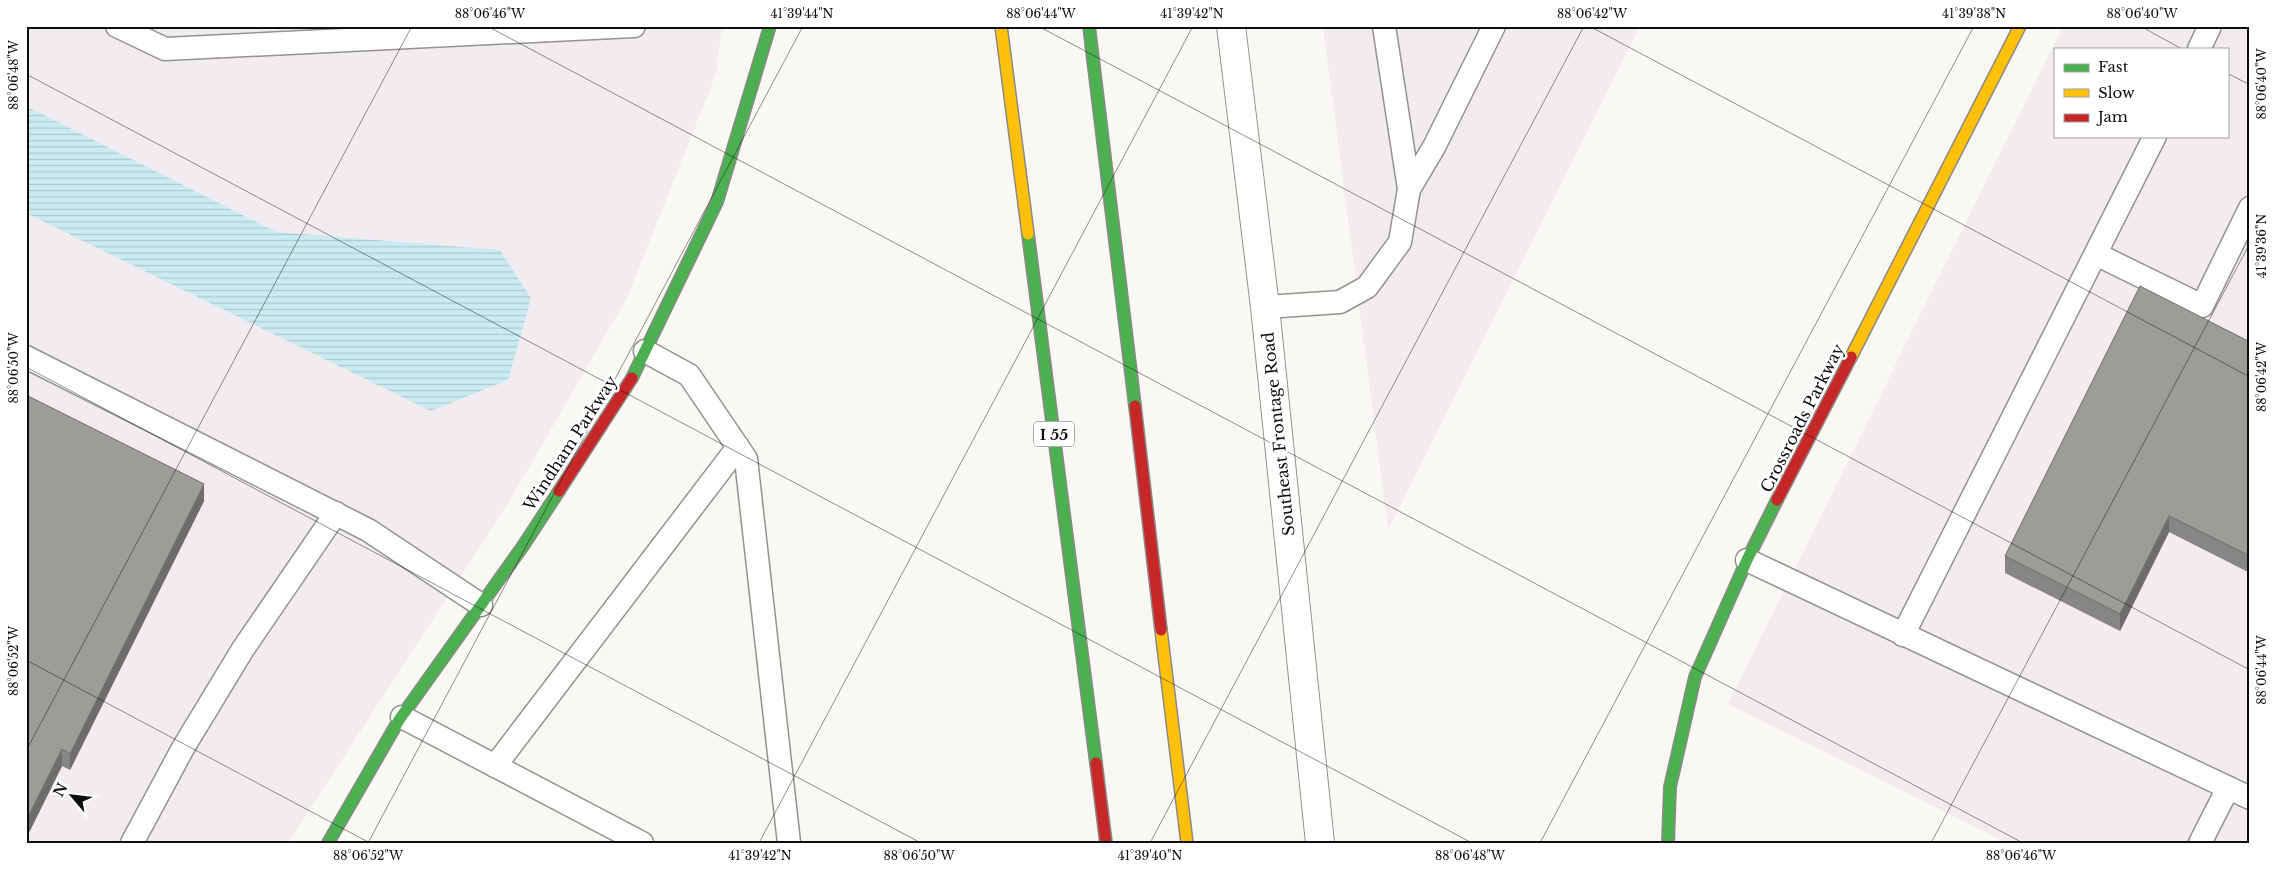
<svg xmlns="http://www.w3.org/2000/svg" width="2276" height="869" font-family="'Libre Baskerville',serif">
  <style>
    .industrial { fill: #f1ecf0; fill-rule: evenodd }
    .water { fill: url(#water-rules) }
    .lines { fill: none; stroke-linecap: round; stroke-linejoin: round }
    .lane-casing { stroke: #949392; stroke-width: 25 }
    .street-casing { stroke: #949392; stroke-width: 30 }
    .fast-casing { stroke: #8b8a88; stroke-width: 14 }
    .slow-casing { stroke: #8b8a88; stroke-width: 14 }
    .jam-casing { stroke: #8b8a88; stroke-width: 14 }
    .lane { stroke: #fefefd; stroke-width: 22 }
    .street { stroke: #fefefd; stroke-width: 28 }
    .fast { stroke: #4caf50; stroke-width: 11 }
    .slow { stroke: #ffc107; stroke-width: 11 }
    .jam { stroke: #c62828; stroke-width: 11 }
    .wall { fill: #888684 }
    .shaded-wall { fill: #6f6d6b }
    .building { fill: #9e9c99; stroke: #6f6d6b }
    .ticks { fill: none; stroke: #0e0e0e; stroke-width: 1; stroke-opacity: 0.45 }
    .labels { text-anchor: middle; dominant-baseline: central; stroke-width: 5; stroke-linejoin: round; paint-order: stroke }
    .shield { fill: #fff; stroke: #565656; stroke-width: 1 }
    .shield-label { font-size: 15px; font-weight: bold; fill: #0e0e0e }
    .street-label { font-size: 16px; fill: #0e0e0e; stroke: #fff }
    .neatline { fill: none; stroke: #0e0e0e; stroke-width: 2 }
    .ticks-label { font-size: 12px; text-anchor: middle; fill: #0e0e0e }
  </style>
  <defs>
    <pattern id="water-rules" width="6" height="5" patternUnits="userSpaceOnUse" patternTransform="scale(1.25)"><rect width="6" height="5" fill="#cbebf3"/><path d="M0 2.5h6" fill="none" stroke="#adc8cf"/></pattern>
  </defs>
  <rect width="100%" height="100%" fill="#faf8f4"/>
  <g class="industrial">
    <path d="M26 26H722L716 74 627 298 509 502 288 843H26Z"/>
    <path d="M1323 26H1640L1388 530Z"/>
    <path d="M2063 26H2250V843H2007L1728 704ZM2055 49H2227V136H2055Z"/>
  </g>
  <path class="water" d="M26 106 276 232 500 250 531 298 508 380 431 411 26 213Z"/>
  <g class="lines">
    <g class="lane-casing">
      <g id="lane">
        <path d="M117 26 165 49 634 26"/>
        <path d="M2199 49 2210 26"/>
        <path d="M1409 189 1434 147 1494 26"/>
        <path d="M2096 254 2202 306 2250 208"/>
        <path d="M1265 307 1340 302 1367 287 1400 242 1409 189 1384 26"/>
        <path d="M645 351 689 375 746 459 789 843"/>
        <path d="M26 357 368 530 481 605"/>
        <path d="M1747 560 2250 798"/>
        <path d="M1903 635 2155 136"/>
        <path d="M402 717 642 843"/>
        <path d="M495 766 738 447"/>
        <path d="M132 843 183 748 243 649 336 513"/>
        <path d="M2200 843 2228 788"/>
      </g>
    </g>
    <g class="street-casing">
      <path id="street" d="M1231 26 1265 307 1320 843"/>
    </g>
    <g class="fast-casing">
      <g id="fast">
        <path d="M1089 26 1135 406"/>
        <path d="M1028 234 1096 763"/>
        <path d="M632 378 717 202 770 26"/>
        <path d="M328 843 399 720 523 546 559 491"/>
        <path d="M1668 843 1670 787 1695 677 1747 560 1777 500"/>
      </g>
    </g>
    <g class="slow-casing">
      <g id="slow">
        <path d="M1001 26 1028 234"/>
        <path d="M1851 357 2020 26"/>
        <path d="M1161 630 1187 843"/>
      </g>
    </g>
    <g class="jam-casing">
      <g id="jam">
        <path d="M1135 406 1161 630"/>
        <path d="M559 491 632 378"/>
        <path d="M1777 500 1851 357"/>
        <path d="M1096 763 1106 843"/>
      </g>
    </g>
    <use href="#lane" class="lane"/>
    <use href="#street" class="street"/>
    <use href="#fast" class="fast"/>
    <use href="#slow" class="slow"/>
    <use href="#jam" class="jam"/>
  </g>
  <g class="wall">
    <path d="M2250 342V573L2169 532 2120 631 2005 573V556Z"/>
    <path d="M26 395 204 501 70 770 62 766 28 835 29 843H26Z"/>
  </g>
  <g class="shaded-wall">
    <path d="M204 484V501L70 770V754Z"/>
    <path d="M2169 516V532L2120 631V614Z"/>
    <path d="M62 749V766L26 838V821Z"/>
    <path d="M29 835V843H26V841Z"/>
  </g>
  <g class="building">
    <path d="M2140 286 2250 342V556L2169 516 2120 614 2005 556Z"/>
    <path d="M26 395 204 484 70 754 62 749 26 821Z"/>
    <path d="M26 834 29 835 26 841Z"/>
  </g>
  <path class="ticks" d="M487 26 2023 843M1038 26 2250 670M1589 26 2250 377M2140 26 2182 49M2227 73 2250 85M26 74 1472 843M26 367 921 843M26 660 370 843M26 751 412 26M368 843 803 26M759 843 1193 26M1150 843 1584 26M1540 843 1974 26M1931 843 2250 243"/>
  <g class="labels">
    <rect class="shield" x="1034" y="421.5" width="40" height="25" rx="4"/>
    <g class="shield-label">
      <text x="1054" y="434">I 55</text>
    </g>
    <g class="street-label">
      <text transform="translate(1802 418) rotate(-63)">Crossroads Parkway</text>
      <text transform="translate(1278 434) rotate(-96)">Southeast Frontage Road</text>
      <text transform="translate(570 443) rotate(-57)">Windham Parkway</text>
    </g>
  </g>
  <rect width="2276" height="869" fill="none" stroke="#ffffff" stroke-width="55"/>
  <rect x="2054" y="48" width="175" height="90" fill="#ffffff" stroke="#9f9f9f"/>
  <rect x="2064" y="64" width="25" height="8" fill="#4caf50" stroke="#9f9f9f"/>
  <text x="2098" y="72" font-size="15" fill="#0e0e0e">Fast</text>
  <rect x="2064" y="89" width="25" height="8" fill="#ffc107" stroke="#9f9f9f"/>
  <text x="2098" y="98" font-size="15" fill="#0e0e0e">Slow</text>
  <rect x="2064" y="114" width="25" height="8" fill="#c62828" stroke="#9f9f9f"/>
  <text x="2098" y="122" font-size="15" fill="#0e0e0e">Jam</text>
  <g transform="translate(72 796) rotate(298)" stroke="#ffffff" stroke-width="4" paint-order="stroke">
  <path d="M0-4L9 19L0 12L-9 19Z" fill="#0e0e0e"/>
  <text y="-8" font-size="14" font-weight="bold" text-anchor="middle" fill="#0e0e0e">N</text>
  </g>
  <rect x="28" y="28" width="2220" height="814" class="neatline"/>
  <g class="ticks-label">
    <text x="490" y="18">88°06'46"W</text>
    <text x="802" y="18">41°39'44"N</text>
    <text x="1041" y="18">88°06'44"W</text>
    <text x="1192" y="18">41°39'42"N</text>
    <text x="1592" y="18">88°06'42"W</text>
    <text x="1974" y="18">41°39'38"N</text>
    <text x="2142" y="18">88°06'40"W</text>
    <text transform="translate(14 75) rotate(-90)" y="4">88°06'48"W</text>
    <text transform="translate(2262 84) rotate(-90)" y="4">88°06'40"W</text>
    <text transform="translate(2262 246) rotate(-90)" y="4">41°39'36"N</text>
    <text transform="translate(14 368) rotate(-90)" y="4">88°06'50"W</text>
    <text transform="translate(2262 377) rotate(-90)" y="4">88°06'42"W</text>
    <text transform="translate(14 661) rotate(-90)" y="4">88°06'52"W</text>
    <text transform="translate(2262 670) rotate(-90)" y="4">88°06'44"W</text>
    <text x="368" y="860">88°06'52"W</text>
    <text x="760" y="860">41°39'42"N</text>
    <text x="919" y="860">88°06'50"W</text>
    <text x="1150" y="860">41°39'40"N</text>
    <text x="1470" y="860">88°06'48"W</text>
    <text x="2021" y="860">88°06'46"W</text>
  </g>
</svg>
